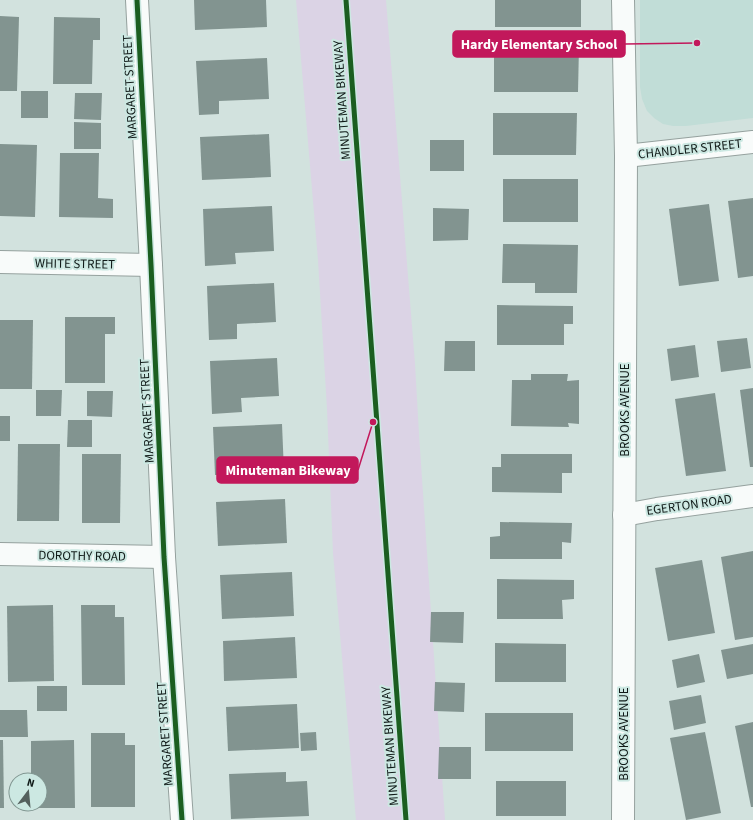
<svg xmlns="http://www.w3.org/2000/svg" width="753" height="820" font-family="'Source Sans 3',sans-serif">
<rect width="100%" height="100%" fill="#d2e2de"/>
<path fill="#c1ddd7" d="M640,0H753V118L686,126H673L663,124L654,118L647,111L642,99L640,87Z"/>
<path fill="#dbd3e5" d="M296,0H386L415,364L419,434L445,820H356L333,553L327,409L318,260Z"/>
<g fill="#829490">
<path d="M194,0H266L267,27L195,30Z"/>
<rect x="495" y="0" width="86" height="27"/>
<path d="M0,16L19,17L17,91H0Z"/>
<path d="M54,17L100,18V40H93L92,84H53Z"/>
<path d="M494,46H579L578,92H494Z"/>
<path d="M267,58L269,99L219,101V114L199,115L196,61Z"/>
<rect x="21" y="91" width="27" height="27"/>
<path d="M75,93H102L101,120L74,119Z"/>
<path d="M493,113H577L576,155H493Z"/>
<path d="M74,122L101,123V149H74Z"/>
<path d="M269,134L271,177L202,180L200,137Z"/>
<rect x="430" y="140" width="34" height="31"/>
<path d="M0,144L37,145L35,217L0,216Z"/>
<path d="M60,153H99L98,198L113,199V218L59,217Z"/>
<rect x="503" y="179" width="75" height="43"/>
<path d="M753,198V276L738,278L728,201Z"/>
<path d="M709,204L719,281L679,286L669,209Z"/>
<path d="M272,206L274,251L235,253L236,264L205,266L203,209Z"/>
<path d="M433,208L469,209L468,240L433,241Z"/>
<path d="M503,244L578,245L577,293H535V283H502Z"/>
<path d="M274,283L276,322L237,324V339L209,340L207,286Z"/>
<path d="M497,305L573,306V324H564V345H497Z"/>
<path d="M65,317H115V334H105V383H65Z"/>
<path d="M0,320H33L32,389H0Z"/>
<path d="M747,338L751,368L721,372L717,341Z"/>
<path d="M445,341H475V371H444Z"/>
<path d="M695,345L699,377L671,381L667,349Z"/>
<path d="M277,358L279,396L241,398L242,412L212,414L210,361Z"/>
<path d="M531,374H568L567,381L579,380V424L568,423L569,427L511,426L512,380H531Z"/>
<path d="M753,388V467H750L740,390Z"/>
<path d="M36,390H62L61,416H36Z"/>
<path d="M87,391H113L112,417L87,416Z"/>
<path d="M715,393L726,471L686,476L675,399Z"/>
<rect x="0" y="416" width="10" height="25"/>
<path d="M68,420H92V447H67Z"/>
<path d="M282,424L284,472L215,475L213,427Z"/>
<path d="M18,444H60L59,521H17Z"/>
<path d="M82,454H121L120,523H82Z"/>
<path d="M501,454H572V473H562V493L492,492V467H501Z"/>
<path d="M285,499L287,543L218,546L216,502Z"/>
<path d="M500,522L572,523L571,543L562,542V559H490V537L500,536Z"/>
<path d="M753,551V637L735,640L721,557Z"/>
<path d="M702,560L715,633L668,641L655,568Z"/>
<path d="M292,572L294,616L222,619L220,575Z"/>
<path d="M497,579L574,580V599L562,600L563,619H497Z"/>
<path d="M53,605L54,681L8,682L7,606Z"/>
<path d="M81,605H115V617H124L125,685H82Z"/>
<path d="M431,612H464L463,643L430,642Z"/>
<path d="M295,637L297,678L224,681L223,641Z"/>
<path d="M495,643L566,644V682H495Z"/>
<path d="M753,644V674L727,679L721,650Z"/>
<path d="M699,654L705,682L677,688L672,660Z"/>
<path d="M435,682L465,683L464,712L434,711Z"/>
<rect x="37" y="686" width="30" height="25"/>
<path d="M701,695L706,723L674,730L669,701Z"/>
<path d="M297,704L299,748L228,751L226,707Z"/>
<path d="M0,710H27L28,737H0Z"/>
<rect x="485" y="713" width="88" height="38"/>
<path d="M753,722V807H751L735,726Z"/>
<path d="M316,732L317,750L301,751L300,733Z"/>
<path d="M705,732L721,813L686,820L670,738Z"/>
<path d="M91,733H125V745H135V807H91Z"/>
<path d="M0,740H3L4,808H0Z"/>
<path d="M74,740L75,808H32L31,804H40V780H31V741Z"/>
<path d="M439,747H471V779H438Z"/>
<path d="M286,772V782L307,781L309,816L231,819L229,774Z"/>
<rect x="496" y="781" width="70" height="35"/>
</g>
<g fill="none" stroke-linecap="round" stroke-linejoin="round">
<defs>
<g id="minor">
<path d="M137,0L151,265L164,557L182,820"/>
<path d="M623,0L626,156L623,820"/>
<path d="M626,156L753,142"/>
<path d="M0,262L151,265"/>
<path d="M624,515L657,509L753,496"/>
<path d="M0,554L164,557"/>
</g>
</defs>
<use href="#minor" stroke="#95a19e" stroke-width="24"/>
<use href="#minor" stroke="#f8fbfa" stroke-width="22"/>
<defs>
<g id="cycleway">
<path d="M137,0L151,265L164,557L182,820"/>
<path d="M346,0L406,820"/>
</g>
</defs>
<use href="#cycleway" stroke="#cce8e2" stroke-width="8"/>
<use href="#cycleway" stroke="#1b5e20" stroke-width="5"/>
</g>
<g text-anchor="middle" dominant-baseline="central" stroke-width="4" stroke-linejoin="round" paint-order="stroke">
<g font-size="13" fill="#101a18" stroke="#cce8e2">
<text transform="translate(130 87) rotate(-93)">MARGARET STREET</text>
<text transform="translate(342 100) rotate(-94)">MINUTEMAN BIKEWAY</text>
<text transform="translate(690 149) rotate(-6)">CHANDLER STREET</text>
<text transform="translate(75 264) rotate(1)">WHITE STREET</text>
<text transform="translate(625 410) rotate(-90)">BROOKS AVENUE</text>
<text transform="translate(147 411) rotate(-93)">MARGARET STREET</text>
<text transform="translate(689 505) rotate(-8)">EGERTON ROAD</text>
<text transform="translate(82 556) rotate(1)">DOROTHY ROAD</text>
<text transform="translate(165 734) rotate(-94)">MARGARET STREET</text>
<text transform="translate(624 734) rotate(-90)">BROOKS AVENUE</text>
<text transform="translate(390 746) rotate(-94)">MINUTEMAN BIKEWAY</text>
</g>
</g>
<path fill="none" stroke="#c2185b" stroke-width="1.5" d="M697 43L625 44M373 422L358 470"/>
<g fill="#c2185b" stroke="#cce8e2" stroke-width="1.5">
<circle cx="697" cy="43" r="4"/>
<circle cx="373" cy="422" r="4"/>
</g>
<g fill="#c2185b" stroke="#c2185b" stroke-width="1.5">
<rect x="453" y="31" width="172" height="26" rx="4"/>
<rect x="217" y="457" width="141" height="26" rx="4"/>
</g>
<g font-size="14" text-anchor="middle" font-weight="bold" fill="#fff">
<text x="539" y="49">Hardy Elementary School</text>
<text x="288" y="475">Minuteman Bikeway</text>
</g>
<g transform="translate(28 792) rotate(16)"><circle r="19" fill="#cce8e2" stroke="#819691"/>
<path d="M0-3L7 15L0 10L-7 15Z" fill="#54605d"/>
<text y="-6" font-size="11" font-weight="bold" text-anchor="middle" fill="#101a18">N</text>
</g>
</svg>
